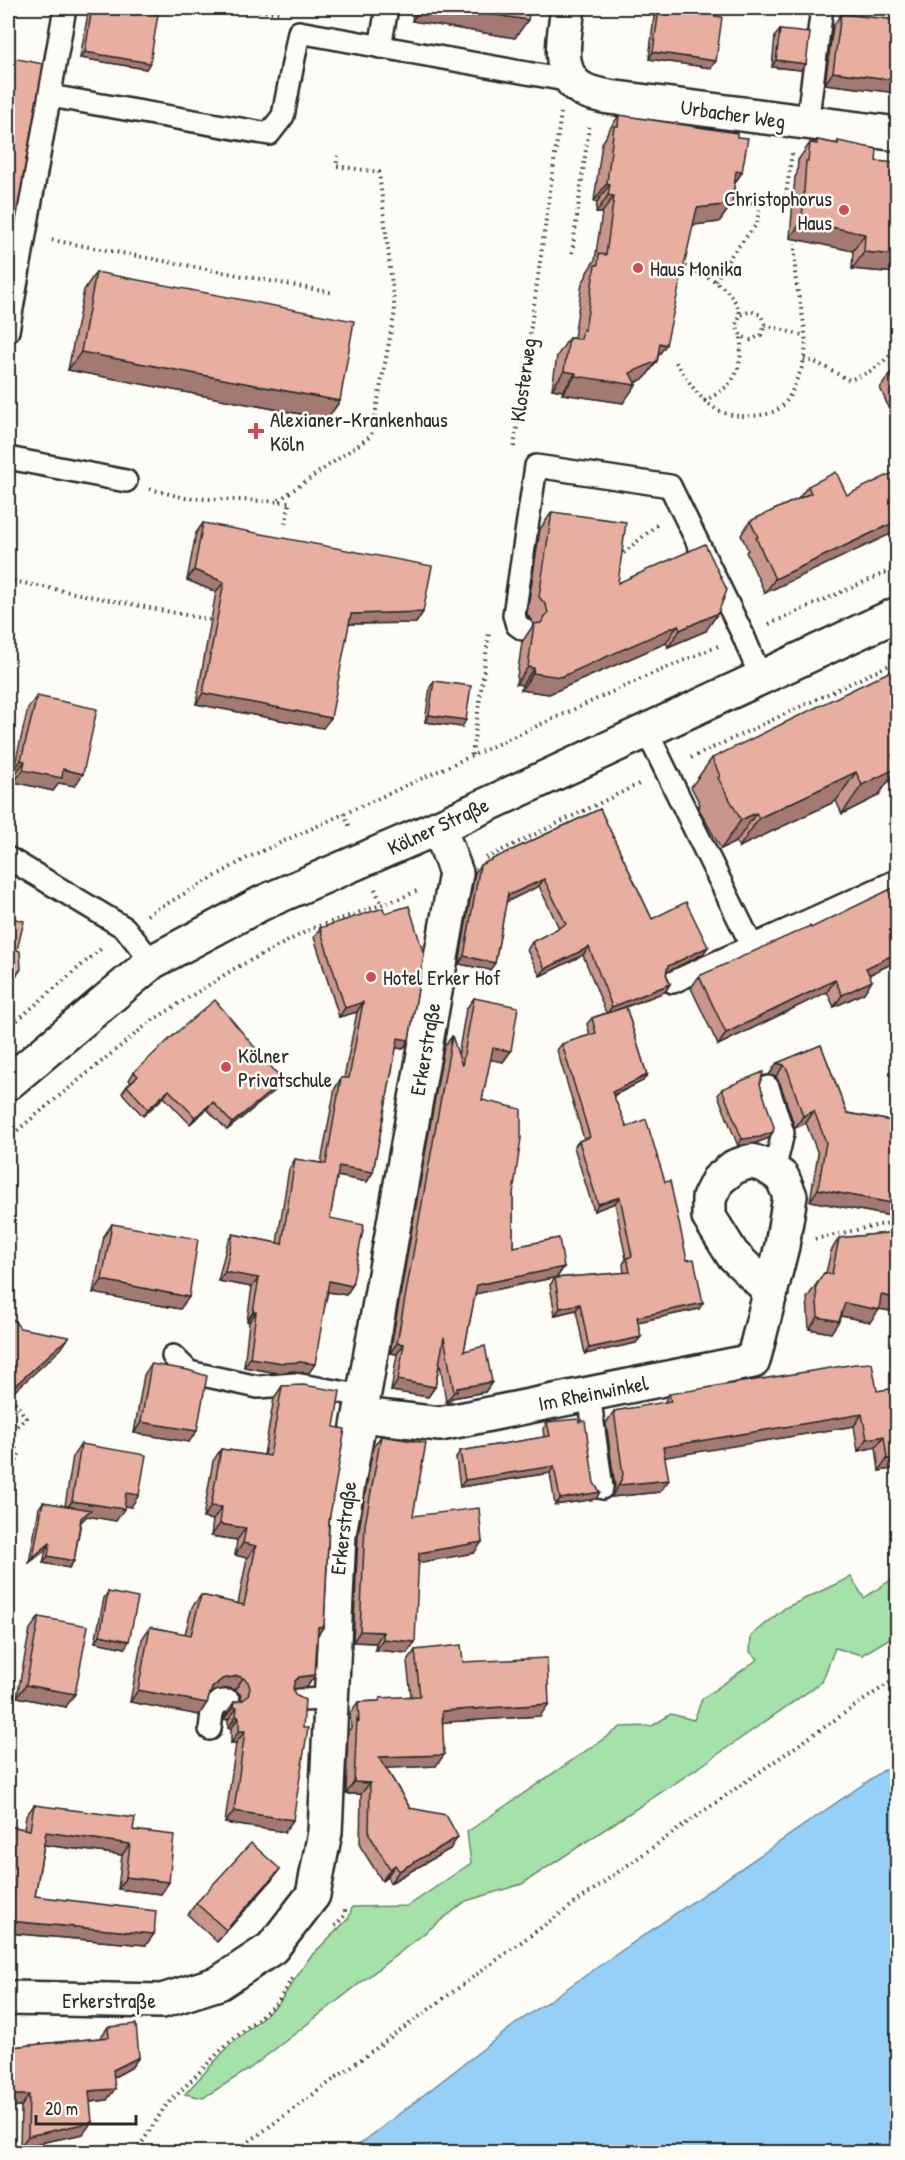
<svg xmlns="http://www.w3.org/2000/svg" width="905" height="2160" font-family="'Patrick Hand',sans-serif">
<rect width="100%" height="100%" fill="#fdfcf7"/>
<filter id="ink" filterUnits="userSpaceOnUse"><feTurbulence type="fractalNoise" baseFrequency=".0167" numOctaves="2"/><feDisplacementMap in="SourceGraphic" scale="12" xChannelSelector="R" yChannelSelector="G"/><feConvolveMatrix kernelMatrix="1 2 1 2 8 2 1 2 1" color-interpolation-filters="sRGB"/></filter>
<g filter="url(#ink)">
<path fill="#a4e2aa" stroke="#68866a" stroke-width="1.5" d="M897,1576V1634L862,1655L835,1648L822,1682L701,1766L522,1884L466,1901L248,2070L203,2098L185,2094L230,2045L279,2003L310,1957L349,1918L352,1907L408,1906L471,1863L467,1832L621,1727L652,1726L671,1714L694,1720L702,1699L758,1659L750,1652L751,1636L785,1608L851,1577L864,1598Z"/>
<path fill="#96d0f6" stroke="#6b8ea5" stroke-width="1.5" d="M897,1761V2152H350L518,2022Z"/>
<g fill="none" stroke-linecap="round" stroke-linejoin="round">
<defs>
<g id="service">
<path d="M380,47L387,8"/>
<path d="M50,96L269,134L283,116L299,32L571,81"/>
<path d="M807,124L822,8"/>
<path d="M8,331L65,8"/>
<path d="M8,458L126,481"/>
<path d="M523,629L517,625L514,615L536,466L670,486L743,635L760,676"/>
<path d="M646,730L752,946L898,880"/>
<path d="M8,858L125,928L152,962"/>
<path d="M673,982L752,946"/>
<path d="M768,1087L783,1133L774,1171"/>
<path d="M173,1356L189,1372L258,1387L295,1384L364,1396"/>
<path d="M589,1394L602,1488"/>
<path d="M297,1700L331,1699"/>
<path d="M210,1729L212,1713L215,1706L221,1701H229"/>
</g>
<g id="minor">
<path d="M568,8C565,33 554,74 582,89C590,94 600,95 609,97L898,134"/>
<path d="M361,1415L440,1424L753,1361L782,1246L790,1196L782,1177L766,1166L751,1161L734,1167L718,1180L709,1198V1217L732,1254L771,1292"/>
<path d="M8,1998L162,2001L219,1983L272,1948L313,1895L325,1832L339,1534L456,873L439,827"/>
</g>
<path id="secondary" d="M8,1083L152,962L262,903L439,827L898,614"/>
</defs>
<use href="#service" stroke="#2b2b2b" stroke-width="26"/>
<use href="#minor" stroke="#2b2b2b" stroke-width="38"/>
<use href="#secondary" stroke="#2b2b2b" stroke-width="38"/>
<g stroke="#2b2b2b" stroke-width="4" stroke-dasharray="1.5 4.5" stroke-linecap="butt">
<path d="M241,8L279,13"/>
<path d="M733,199L760,205L786,195L792,153"/>
<path d="M52,240L334,293"/>
<path d="M572,253L589,127"/>
<path d="M680,265C704,273 735,288 740,315L736,325L741,336L751,340L761,335L765,325L761,315L751,311L740,315"/>
<path d="M715,281L733,253L757,224L760,205"/>
<path d="M765,325L805,336"/>
<path d="M804,359L817,363L849,380C870,374 884,363 898,346"/>
<path d="M676,362C695,391 709,418 749,416C778,415 787,407 796,381C799,374 803,367 804,359C810,331 797,300 795,272C795,263 795,254 795,244"/>
<path d="M704,401C736,385 742,371 741,336"/>
<path d="M514,447L561,113"/>
<path d="M150,489L185,498L290,502L285,525"/>
<path d="M279,500L371,436L395,311L379,172L336,166L338,156"/>
<path d="M619,557L659,523"/>
<path d="M8,580L216,621"/>
<path d="M769,624L898,567"/>
<path d="M472,755L489,633"/>
<path d="M691,758L898,661"/>
<path d="M344,813L351,829"/>
<path d="M486,858L641,783"/>
<path d="M375,889L382,905"/>
<path d="M147,915L249,857L645,677L718,646"/>
<path d="M8,1028L103,947"/>
<path d="M8,1138L150,1022L234,969L313,928L401,898L419,890"/>
<path d="M815,1239L898,1221"/>
<path d="M8,1434L26,1418L10,1395"/>
<path d="M8,1440L19,1453L8,1493"/>
<path d="M335,1926L345,1915V1908"/>
<path d="M136,2152L164,2108L228,2043L278,2002L294,1975"/>
<path d="M235,2152C454,1991 672,1829 898,1677"/>
</g>
<use href="#service" stroke="#fdfcf7" stroke-width="21"/>
<use href="#minor" stroke="#fdfcf7" stroke-width="33"/>
<use href="#secondary" stroke="#fdfcf7" stroke-width="33"/>
</g>
<g fill="#c8968a" stroke="#2b2b2b" stroke-width="1.5">
<path d="M92,8L126,13L129,9L146,69L80,58L88,13Z"/>
<path d="M414,8H530L515,38L412,21Z"/>
<path d="M652,8H716L711,68L649,59L654,16L650,15Z"/>
<path d="M841,14L897,20V93L825,84L833,26Z"/>
<path d="M780,30L806,64L801,70L772,67L775,36Z"/>
<path d="M619,115L737,137L742,172L735,183L732,204L719,222L693,225L657,361L645,378L635,383L623,403L562,394L563,391L552,389L557,356L569,338H574L582,283L586,277L587,272L595,260L602,213H596L597,202L594,201L602,143L606,137L607,133Z"/>
<path d="M817,140L837,144L838,141L876,161L897,273L852,269L853,251L790,238L795,177L797,174L798,160L810,143H814Z"/>
<path d="M96,272L340,401L327,419L68,370L84,290Z"/>
<path d="M897,371V426L880,388L890,374Z"/>
<path d="M808,486L847,495L765,593L746,552L748,550L741,535L750,521L798,499Z"/>
<path d="M552,512L618,583L706,631L668,647L666,643L549,694L521,690L522,685L516,684L522,642L534,624L527,614L540,529Z"/>
<path d="M203,523L423,612L416,623L349,624L323,728L196,704L216,592L187,580L196,533Z"/>
<path d="M434,681L462,727L425,722L430,687Z"/>
<path d="M37,696L75,786L59,783L53,791L14,782L16,773L13,772L28,708Z"/>
<path d="M712,758L894,773L878,796L842,814L836,801L739,847L736,842L721,849L698,807L700,804L691,787Z"/>
<path d="M600,809L652,919L708,947L703,954L666,973L670,984L665,992L626,1007L647,1075L643,1081L613,1096L699,1309L638,1322L636,1343L585,1354L576,1310L555,1315L550,1285L555,1278L624,1273L623,1264L626,1259L615,1203L594,1211L574,1147L579,1141L584,1139L557,1050L562,1044L590,1035L587,1024L592,1018L606,1013L583,955L540,976L527,950L532,942L559,928L539,886L506,902L495,963L490,970L459,964L475,872L480,865Z"/>
<path d="M320,928L409,1040L403,1049L396,1048L373,1172L367,1182L337,1176L330,1218L352,1286L346,1295L328,1292L309,1373L294,1371L277,1373L244,1367L249,1322L247,1321L252,1287L218,1281L227,1244L233,1234L277,1243L289,1169L295,1159L321,1163L335,1088L341,1078H344L357,1012L339,1017L314,937Z"/>
<path d="M811,928L897,961L869,975L864,993L834,1007L827,992L718,1045L691,988L699,976Z"/>
<path d="M474,998L511,1051L503,1062L490,1059L482,1100L513,1194V1247L564,1267L557,1277L475,1294L464,1351L492,1382L485,1392L452,1398L449,1402H446L440,1363L435,1387L428,1397L391,1391L397,1354L390,1353L444,1047L452,1036L458,1056L466,1009Z"/>
<path d="M821,1045L847,1113L897,1122V1217L810,1201L818,1154L806,1123L795,1128L780,1083L776,1077L769,1075L777,1063Z"/>
<path d="M134,1072L283,1081L278,1088L227,1130L207,1109L190,1124L164,1097L143,1116L122,1093L127,1086L131,1082L129,1080Z"/>
<path d="M760,1084L769,1138L756,1143L738,1146L718,1095L722,1089Z"/>
<path d="M112,1224L189,1297L180,1309L93,1293L104,1236Z"/>
<path d="M897,1232V1312L879,1309L870,1322L841,1316L831,1333L809,1329L807,1298L824,1273H826L831,1251L839,1238Z"/>
<path d="M151,1364L189,1442L134,1433L144,1375Z"/>
<path d="M282,1386L334,1427L324,1626L317,1636L315,1675L307,1687L293,1689V1820L285,1832L225,1823L236,1743H231V1729L228,1728V1720L224,1719L226,1714L234,1702L242,1700L240,1694L235,1690L229,1688L214,1691L210,1694L207,1703L199,1715L130,1702L142,1639L150,1627L185,1634L192,1607L201,1595L238,1604L247,1558L235,1555L237,1540L211,1536L213,1520L203,1518L213,1461L221,1449L264,1455L274,1398Z"/>
<path d="M897,1388V1468L879,1471L876,1447L858,1451L854,1426L664,1457L660,1492L611,1497L615,1486L606,1423L614,1411L664,1403L669,1394L877,1391Z"/>
<path d="M547,1422L596,1499L555,1505L550,1473L460,1487L456,1458L460,1451L544,1437L543,1429Z"/>
<path d="M381,1436L413,1516L474,1553L419,1562L407,1653L375,1650L376,1643L353,1642L358,1536L373,1447Z"/>
<path d="M81,1444L131,1507L124,1506L116,1521L87,1516L81,1522L74,1561L69,1568L43,1563L46,1550L29,1563L39,1508L43,1502L65,1506L73,1456Z"/>
<path d="M108,1592L125,1648L95,1642L104,1598Z"/>
<path d="M39,1617L66,1707L17,1697L30,1629Z"/>
<path d="M415,1650L463,1662L540,1716L443,1722L436,1766L386,1768L410,1808L450,1849L390,1883L387,1877L382,1881L360,1846L361,1794H346L348,1731L351,1728L350,1713L358,1702L379,1701L411,1696L407,1662Z"/>
<path d="M34,1805L133,1830L169,1882L161,1894L118,1889L122,1855L44,1845L35,1896L154,1934L146,1945L8,1933V1826L24,1829L26,1816Z"/>
<path d="M271,1881L217,1942L188,1915L196,1903Z"/>
<path d="M108,2027L139,2057L131,2068L114,2077L107,2100L90,2102L83,2134L20,2147L21,2107H8V2044L12,2047L100,2038Z"/>
</g>
<g fill="#a27a71" stroke="#2b2b2b" stroke-width="1.5">
<path d="M421,8H450L528,20L515,38L412,21Z"/>
<path d="M655,8L659,9L654,16L650,15Z"/>
<path d="M85,52L150,63L146,69L80,58Z"/>
<path d="M653,52L716,61L711,68L649,59Z"/>
<path d="M776,60L806,64L801,70L772,67Z"/>
<path d="M833,72L897,80V93L825,84Z"/>
<path d="M736,171L742,172L730,190Z"/>
<path d="M607,183L610,184L597,202L594,201Z"/>
<path d="M608,195L614,196L602,213H596Z"/>
<path d="M732,204L719,222L685,226L697,208Z"/>
<path d="M802,221L865,234L853,251L790,238Z"/>
<path d="M864,252L897,255V273L852,269Z"/>
<path d="M660,343L666,345L654,362L657,361L645,378L632,384L636,385L623,403L562,394L575,376L630,373Z"/>
<path d="M81,352L340,401L327,419L68,370Z"/>
<path d="M564,371L576,373L563,391L552,389Z"/>
<path d="M897,521V531L765,593L775,579Z"/>
<path d="M194,570L224,582L216,592L187,580Z"/>
<path d="M423,612L416,623L343,624L351,614Z"/>
<path d="M718,613L706,631L668,647L680,630Z"/>
<path d="M678,625L666,643L549,694L521,690L533,673Z"/>
<path d="M528,667L534,668L522,685L516,684Z"/>
<path d="M203,693L331,718L323,728L196,704Z"/>
<path d="M429,715L466,720L462,727L425,722Z"/>
<path d="M897,753V772L894,773L878,796L842,814L862,785L892,755Z"/>
<path d="M21,760L25,761L16,773L13,772Z"/>
<path d="M63,769L83,774L75,786L59,783L53,791L14,782L23,770Z"/>
<path d="M856,772L836,801L739,847L759,818Z"/>
<path d="M756,813L736,842L721,849L741,820Z"/>
<path d="M544,879L539,886L504,903L509,895Z"/>
<path d="M589,947L583,955L540,976L545,969Z"/>
<path d="M708,947L703,954L663,974L668,966Z"/>
<path d="M897,953V961L858,980L866,968Z"/>
<path d="M464,956L495,963L490,970L459,964Z"/>
<path d="M21,969L12,982L8,986V979Z"/>
<path d="M835,980L827,992L718,1045L726,1033Z"/>
<path d="M872,981L864,993L834,1007L842,995Z"/>
<path d="M670,984L665,992L606,1014L612,1007Z"/>
<path d="M363,1002L357,1012L339,1017L345,1008Z"/>
<path d="M398,1038L409,1040L403,1049L392,1047Z"/>
<path d="M493,1048L511,1051L503,1062L486,1059Z"/>
<path d="M777,1063L784,1065L776,1077L769,1075Z"/>
<path d="M647,1075L643,1081L607,1098L612,1092Z"/>
<path d="M283,1081L278,1088L227,1130L232,1123Z"/>
<path d="M169,1090L164,1097L143,1116L148,1109Z"/>
<path d="M213,1102L207,1109L190,1124L195,1117Z"/>
<path d="M814,1111L806,1123L795,1128L803,1116Z"/>
<path d="M773,1132L769,1138L756,1143L738,1146L742,1139Z"/>
<path d="M339,1166L373,1172L367,1182L332,1175Z"/>
<path d="M818,1189L897,1204V1217L810,1201Z"/>
<path d="M620,1197L615,1203L594,1211L598,1204Z"/>
<path d="M564,1267L557,1277L470,1295L477,1285Z"/>
<path d="M225,1272L259,1278L252,1287L218,1281Z"/>
<path d="M102,1280L189,1297L180,1309L93,1293Z"/>
<path d="M329,1281L352,1286L346,1295L323,1291Z"/>
<path d="M881,1295L897,1298V1312L873,1308Z"/>
<path d="M703,1303L699,1309L633,1323L637,1317Z"/>
<path d="M845,1303L879,1310L870,1322L836,1315Z"/>
<path d="M580,1304L576,1310L555,1315L560,1308Z"/>
<path d="M253,1312H256L249,1322L247,1321Z"/>
<path d="M818,1317L839,1321L831,1333L809,1329Z"/>
<path d="M69,1337L61,1349L8,1397V1393L10,1390Z"/>
<path d="M641,1337L636,1343L585,1354L589,1348Z"/>
<path d="M397,1343L404,1344L397,1354L390,1353Z"/>
<path d="M250,1358L301,1362L315,1364L309,1373L294,1371L277,1373L244,1367Z"/>
<path d="M398,1380L435,1387L428,1397L391,1391Z"/>
<path d="M492,1382L485,1392L452,1398L449,1402H446L457,1388Z"/>
<path d="M862,1414L854,1426L655,1459L663,1447Z"/>
<path d="M141,1422L197,1431L189,1442L134,1433Z"/>
<path d="M884,1436L876,1447L858,1451L867,1439Z"/>
<path d="M897,1458V1468L879,1471L887,1459Z"/>
<path d="M554,1466L550,1473L460,1487L465,1480Z"/>
<path d="M669,1480L660,1492L611,1497L619,1485Z"/>
<path d="M600,1492L596,1499L555,1505L560,1499Z"/>
<path d="M126,1493L139,1495L131,1507L118,1505Z"/>
<path d="M72,1501L124,1509L116,1521L87,1516L77,1525L64,1512Z"/>
<path d="M211,1506L222,1507L213,1520L203,1518Z"/>
<path d="M220,1524L246,1528L237,1540L211,1536Z"/>
<path d="M482,1542L474,1553L411,1564L419,1553Z"/>
<path d="M50,1543L46,1550L29,1563L33,1557Z"/>
<path d="M243,1543L256,1546L247,1558L235,1555Z"/>
<path d="M48,1556L74,1561L69,1568L43,1563Z"/>
<path d="M324,1626L315,1639L318,1627Z"/>
<path d="M360,1631L383,1632L376,1643L353,1642Z"/>
<path d="M100,1635L129,1641L125,1648L95,1642Z"/>
<path d="M383,1639L415,1642L407,1653L375,1650Z"/>
<path d="M315,1675L307,1687L291,1689L295,1681L299,1677Z"/>
<path d="M238,1676L243,1678L235,1690L229,1688L214,1691L204,1701L212,1688L222,1679Z"/>
<path d="M26,1685L75,1694L66,1707L17,1697Z"/>
<path d="M138,1690L207,1703L199,1715L130,1702Z"/>
<path d="M549,1704L540,1716L434,1723L442,1711Z"/>
<path d="M233,1707L237,1708L228,1720L224,1719Z"/>
<path d="M236,1716L239,1717L231,1729L228,1728Z"/>
<path d="M239,1731H245L236,1743H231Z"/>
<path d="M444,1755L436,1766L371,1769L379,1757Z"/>
<path d="M354,1782L370,1783L361,1794H346Z"/>
<path d="M234,1811L293,1820L285,1832L225,1823Z"/>
<path d="M46,1832L130,1844L122,1855L38,1844Z"/>
<path d="M458,1837L450,1849L390,1883L399,1871Z"/>
<path d="M395,1865L387,1877L382,1881L390,1869Z"/>
<path d="M280,1869L271,1881L217,1942L226,1930Z"/>
<path d="M126,1877L169,1882L161,1894L118,1889Z"/>
<path d="M8,1921L154,1934L146,1945L8,1933Z"/>
<path d="M139,2057L131,2068L105,2082L113,2070Z"/>
<path d="M115,2089L107,2100L81,2103L89,2091Z"/>
<path d="M8,2095H29L21,2107H8Z"/>
<path d="M92,2122L83,2134L20,2147L28,2136Z"/>
</g>
<g fill="#e8afa1" stroke="#2b2b2b" stroke-width="1.5">
<path d="M92,8L128,13L129,9L158,14L150,63L85,52Z"/>
<path d="M450,8H530L528,20Z"/>
<path d="M655,8H716L715,16L722,17L716,61L653,52L659,9Z"/>
<path d="M841,14L897,20V80L833,72Z"/>
<path d="M780,30L810,33L806,64L776,60Z"/>
<path d="M8,57L43,64L8,261Z"/>
<path d="M619,115L737,133V137L748,138L742,172L736,171L732,204L697,208L666,345L660,343L657,361L630,373L636,385L575,376L576,373L564,371L569,338L581,339L583,329L585,330L595,265H598L599,254L606,255L614,196L608,195L610,184L607,183L614,126H618Z"/>
<path d="M817,140L838,144V141L877,149L876,161L897,163V255L864,252L865,234L802,221L806,161H808L810,143L817,144Z"/>
<path d="M96,272L354,321L340,401L81,352Z"/>
<path d="M897,371V390L890,374Z"/>
<path d="M897,471V521L775,579L756,538L758,537L750,521L811,493L808,486L836,472L847,495Z"/>
<path d="M552,512L626,522L618,583L705,544L727,590L718,613L680,630L678,625L561,677L533,673L534,668L528,667L534,624L541,623L548,613L546,605L539,597Z"/>
<path d="M203,523L432,566L423,612L351,614L331,718L203,693L224,582L194,570Z"/>
<path d="M897,668V753L892,755L897,768L862,785L856,772L759,818L756,813L741,820L718,778L720,776L712,758Z"/>
<path d="M434,681L471,686L466,720L429,715Z"/>
<path d="M37,696L97,709L83,774L63,769L62,778L23,770L25,761L21,760Z"/>
<path d="M600,809L652,919L686,902L708,947L668,966L666,974L670,984L612,1007L589,947L545,969L532,942L566,924L544,879L509,895L508,893L495,963L464,956L480,865Z"/>
<path d="M897,886V953L866,968L872,981L842,995L835,980L726,1033L699,976L810,926L811,928Z"/>
<path d="M409,906L424,955L409,1040L398,1038L373,1172L339,1166L330,1218L364,1225L352,1286L329,1281L315,1364L301,1362L283,1363L250,1358L256,1312H253L259,1278L225,1272L233,1234L282,1244L295,1159L326,1164L341,1078H349L363,1002L345,1008L320,928L383,908L385,913Z"/>
<path d="M8,916V917L24,921L17,950L20,951L21,969L10,979H8Z"/>
<path d="M474,998L518,1007L511,1051L493,1048L482,1100L521,1109V1138L513,1194V1247L559,1238L564,1267L477,1285L464,1351L485,1346L492,1382L457,1388V1392H454L444,1337L435,1387L398,1380L404,1344L397,1343L452,1036L462,1066Z"/>
<path d="M215,1000L283,1081L232,1123L213,1102L195,1117L169,1090L148,1109L127,1086L138,1076L134,1072L176,1033Z"/>
<path d="M626,1007L647,1075L612,1092L627,1127L646,1119L665,1182L670,1181L687,1260L694,1259L703,1303L637,1317L641,1337L589,1348L580,1304L560,1308L555,1278L630,1272L627,1258L632,1256L620,1197L598,1204L579,1141L590,1137L562,1044L596,1033L592,1018Z"/>
<path d="M821,1045L847,1113L897,1122V1204L818,1189L826,1142L814,1111L803,1116L788,1071L784,1065L777,1063Z"/>
<path d="M763,1072L760,1084L774,1127L773,1132L760,1137L742,1139L722,1089Z"/>
<path d="M112,1224L198,1239L189,1297L102,1280Z"/>
<path d="M897,1232V1298L881,1295L879,1310L845,1303L839,1321L818,1317L816,1286L824,1273L832,1274L839,1238Z"/>
<path d="M8,1313L20,1328L69,1337L10,1390L8,1388Z"/>
<path d="M872,1363L877,1391L897,1388V1458L887,1459L884,1436L867,1439L862,1414L663,1447L669,1480L619,1485L623,1475L614,1411L671,1401L669,1394L855,1364Z"/>
<path d="M151,1364L188,1370L207,1376L197,1431L141,1422Z"/>
<path d="M303,1385L340,1391L334,1427L345,1429L329,1521L324,1626L318,1627L315,1675L299,1677L295,1681L293,1688L295,1695L305,1700L303,1728H308L293,1820L234,1811L245,1731H239V1717L236,1716L237,1708L233,1707L234,1702L243,1700L248,1696L250,1688L248,1682L243,1678L238,1676L222,1679L212,1688L207,1703L138,1690L150,1627L191,1635L201,1595L244,1605L256,1546L243,1543L246,1528L220,1524L222,1507L211,1506L221,1449L270,1456L282,1386Z"/>
<path d="M578,1419L579,1422L585,1421L594,1483L600,1492L560,1499L554,1466L465,1480L460,1451L550,1436L547,1422Z"/>
<path d="M381,1436L426,1443L413,1516L479,1508L482,1542L419,1553L415,1642L383,1639V1632L360,1631L365,1525Z"/>
<path d="M81,1444L146,1455L139,1495L126,1493L124,1509L72,1501Z"/>
<path d="M43,1502L91,1510L81,1518L74,1561L48,1556L50,1543L33,1557Z"/>
<path d="M108,1592L138,1598L129,1641L100,1635Z"/>
<path d="M39,1617L88,1626L75,1694L26,1685Z"/>
<path d="M461,1645L463,1662L547,1658L549,1704L442,1711L444,1755L379,1757L410,1808L446,1815L458,1837L399,1871L395,1865L390,1869L369,1834L370,1783L354,1782L357,1719L359,1723L358,1702L379,1701L380,1698L420,1696L415,1650Z"/>
<path d="M34,1805L135,1818L133,1830L174,1835L169,1882L126,1877L130,1844L46,1832L35,1896L156,1911L154,1934L8,1921V1826L30,1830Z"/>
<path d="M251,1843L280,1869L226,1930L196,1903Z"/>
<path d="M136,2024L139,2057L113,2070L115,2089L89,2091L92,2122L28,2136L29,2095H8V2044L12,2047L109,2037L108,2027Z"/>
</g>
</g>
<g fill="#d1495b" stroke="#fdfcf7" stroke-width="2">
<circle cx="844" cy="210" r="6"/>
<circle cx="638" cy="268" r="6"/>
<path d="M253 422h6v6h6v6h-6v6h-6v-6h-6v-6h6z"/>
<circle cx="371" cy="977" r="6"/>
<circle cx="226" cy="1067" r="6"/>
</g>
<g text-anchor="middle" dominant-baseline="central" stroke-width="5" stroke-linejoin="round" paint-order="stroke">
<g font-size="21" fill="#2b2b2b" stroke="#fdfcf7">
<text transform="translate(733 114) rotate(8)">Urbacher Weg</text>
<text transform="translate(523 380) rotate(-82)">Klosterweg</text>
<text transform="translate(438 826) rotate(-25)">Kölner Straße</text>
<text transform="translate(425 1049) rotate(-80)">Erkerstraße</text>
<text transform="translate(593 1393) rotate(-11)">Im Rheinwinkel</text>
<text transform="translate(343 1528) rotate(-83)">Erkerstraße</text>
<text x="109" y="2000">Erkerstraße</text>
</g>
<g font-size="21" fill="#2b2b2b" stroke="#fdfcf7" text-anchor="start">
<text x="832" y="198" text-anchor="end">Christophorus<tspan x="832" dy="24">Haus</tspan></text>
<text x="650" y="268">Haus Monika</text>
<text x="270" y="419">Alexianer-Krankenhaus<tspan x="270" dy="24">Köln</tspan></text>
<text x="383" y="977">Hotel Erker Hof</text>
<text x="238" y="1055">Kölner<tspan x="238" dy="24">Privatschule</tspan></text>
</g>
</g>
<rect width="905" height="2160" fill="none" stroke="#fdfcf7" stroke-width="30"/>
<rect x="15" y="15" width="875" height="2130" fill="none" stroke="#2b2b2b" stroke-width="2" filter="url(#ink)"/>
<path d="M36 2115v9h100v-9" fill="none" stroke="#2b2b2b" stroke-width="3"/>
<text x="45" y="2115" font-size="18" fill="#2b2b2b" stroke="#fdfcf7" stroke-width="4.5" paint-order="stroke">20 m</text>
</svg>
